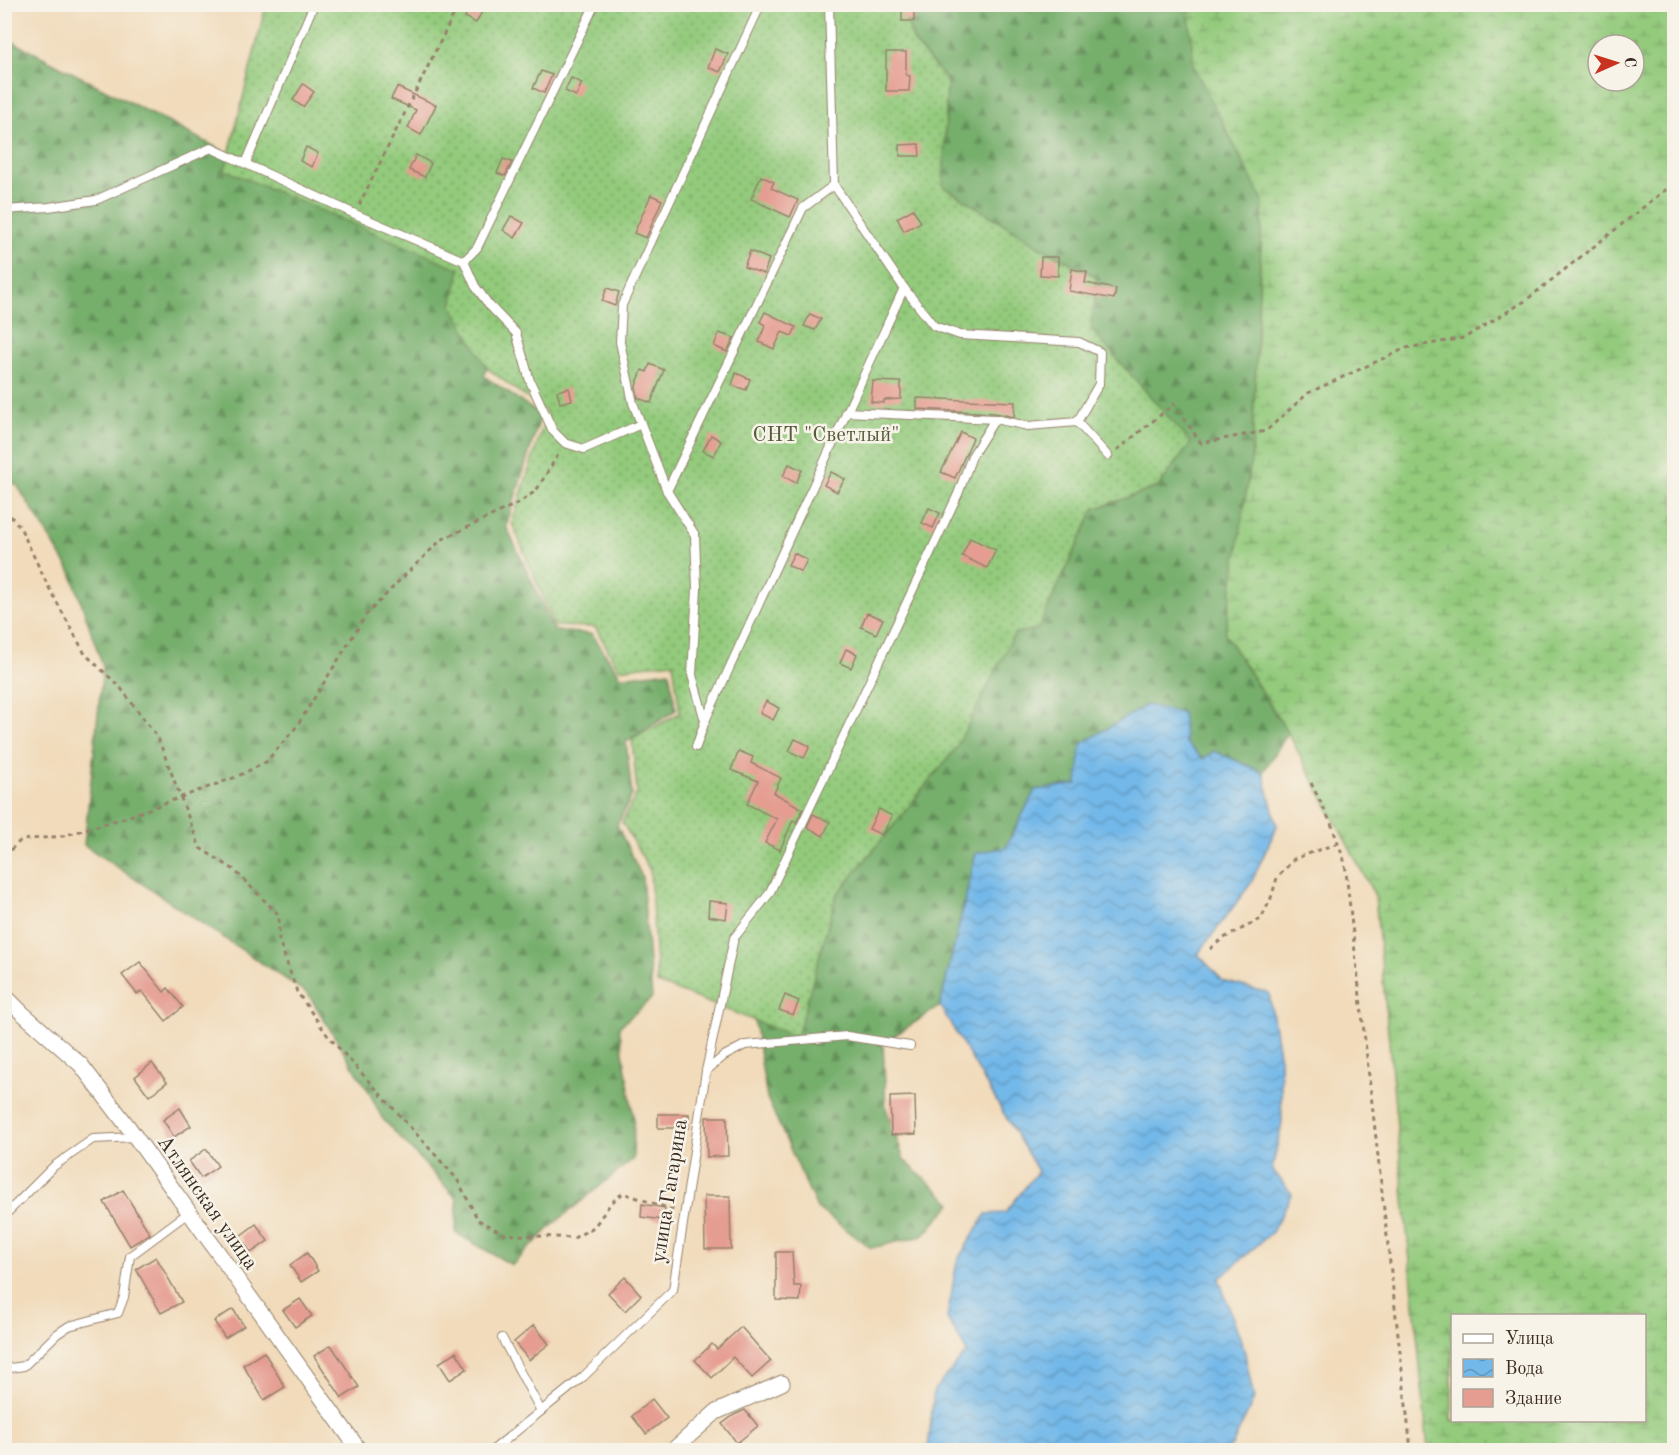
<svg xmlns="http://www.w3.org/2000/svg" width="1679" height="1455" font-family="'Old Standard TT',serif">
<defs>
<pattern id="forest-firs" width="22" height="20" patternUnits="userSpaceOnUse" patternTransform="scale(1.5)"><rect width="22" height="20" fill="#76ae6c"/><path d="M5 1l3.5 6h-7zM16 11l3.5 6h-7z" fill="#628e58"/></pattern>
<pattern id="wetland-marsh" width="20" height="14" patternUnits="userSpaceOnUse" patternTransform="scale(1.5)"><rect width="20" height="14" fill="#93ca7c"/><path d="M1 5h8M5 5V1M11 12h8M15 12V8" fill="none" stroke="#79a465"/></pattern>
<pattern id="garden-dots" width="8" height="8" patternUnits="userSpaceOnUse" patternTransform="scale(1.5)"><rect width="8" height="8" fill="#93ca7c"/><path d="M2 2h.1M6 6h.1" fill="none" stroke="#79a465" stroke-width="1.8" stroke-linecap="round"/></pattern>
<pattern id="water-waves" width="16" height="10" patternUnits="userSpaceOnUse" patternTransform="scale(1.5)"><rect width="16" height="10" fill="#72b8e9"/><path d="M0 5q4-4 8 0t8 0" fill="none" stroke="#5f96bc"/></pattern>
</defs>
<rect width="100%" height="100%" fill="#f7f3e8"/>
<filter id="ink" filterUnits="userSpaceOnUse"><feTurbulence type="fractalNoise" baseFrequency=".0167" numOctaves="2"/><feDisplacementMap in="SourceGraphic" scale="12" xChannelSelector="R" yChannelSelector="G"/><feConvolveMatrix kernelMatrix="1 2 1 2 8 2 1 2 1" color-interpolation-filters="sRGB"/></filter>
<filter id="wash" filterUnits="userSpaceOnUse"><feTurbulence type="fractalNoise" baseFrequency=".008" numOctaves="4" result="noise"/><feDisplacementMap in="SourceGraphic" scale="24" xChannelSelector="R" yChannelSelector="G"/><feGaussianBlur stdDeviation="1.35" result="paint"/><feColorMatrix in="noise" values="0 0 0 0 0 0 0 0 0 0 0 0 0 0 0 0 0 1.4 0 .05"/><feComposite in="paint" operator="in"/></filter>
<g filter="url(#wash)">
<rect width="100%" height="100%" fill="#f1dbbb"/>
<g fill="url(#forest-firs)" stroke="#586c45" stroke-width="1.5">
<path d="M901,5H1188L1194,67L1263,201L1252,454L1225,634L1288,733L1263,772L1214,751L1203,759L1186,743L1077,784L1035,790L1006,848L976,853L940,1006L883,1043L886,1108L904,1160L952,1203L923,1236L871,1248L817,1208L767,1098L754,1020L797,1036L836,896L956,748L1015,633L1038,629L1094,509L1158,487L1090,329L1097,277L1040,247L943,186L947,81L914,42Z"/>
<path d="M4,37L246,163L506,286L484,376L541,415L506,526L555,631L592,634L621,677L669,671L676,710L626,742L632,795L617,825L642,877L652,998L619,1027L634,1120L633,1159L556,1222L512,1265L456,1233L457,1199L382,1118L368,1090L308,994L84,845L103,667L71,572L17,485L5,480Z"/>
</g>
<path fill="url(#wetland-marsh)" stroke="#677a4d" stroke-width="1.5" fill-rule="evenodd" d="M1188,5H1674V1450H1428L1375,896L1288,733L1225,634L1252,454L1263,201L1194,67ZM1598,45H1634V81H1598ZM1452,1316H1644V1420H1452Z"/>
<path fill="url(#garden-dots)" stroke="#677a4d" stroke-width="1.5" d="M266,5H901L914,42L947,81L943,186L1040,247L1097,277L1091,329L1191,443L1158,487L1094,509L1038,629L1015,633L956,748L836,896L797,1037L657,983L650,870L622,822L637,793L632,739L680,713L673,662L619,669L595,627L555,626L512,523L547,413L487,368L452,306L460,269L225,170Z"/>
<path fill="url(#water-waves)" stroke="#567184" stroke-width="1.5" d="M1146,705L1182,713L1186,743L1203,759L1214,751L1263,772L1277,826L1251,883L1198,954L1223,981L1269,993L1280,1060L1282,1123L1272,1169L1292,1194L1272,1232L1219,1279L1244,1349L1254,1399L1232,1446L1227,1450H928L934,1390L967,1352L947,1318L957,1261L986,1214L1005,1213L1038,1171L940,1006L976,853L1006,847L1035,790L1077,784L1081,744Z"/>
<g id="blocks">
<g fill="#e59c91">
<path d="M471,4H486L476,23L465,17Z"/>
<rect x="902" y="8" width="12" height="13"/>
<path d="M715,49L728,54L720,72L708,67Z"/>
<path d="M886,52H906V75L910,76L909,91H886Z"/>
<path d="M541,71L552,75L544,93L533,88Z"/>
<path d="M571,78L582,83L576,96L565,91Z"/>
<path d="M303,84L314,92L303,107L293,100Z"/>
<path d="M397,87L436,105L421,135L408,128L416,110L391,99Z"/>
<path d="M919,144L920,156H900V145Z"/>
<path d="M306,147L318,153L312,167L300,161Z"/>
<path d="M416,155L431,163L425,177L409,170Z"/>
<path d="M503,159L512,162L505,176L497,173Z"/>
<path d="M761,176L774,182L771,188L798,200L790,217L751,199Z"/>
<path d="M651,195L662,200L646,238L634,233Z"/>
<path d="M913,209L921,222L904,231L897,218Z"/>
<path d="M511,216L524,223L515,238L503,230Z"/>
<path d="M750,251L769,259L764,274L744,267Z"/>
<path d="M1041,257H1058V276L1040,275Z"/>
<path d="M1072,269L1087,272L1085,283L1116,289L1114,299L1069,291Z"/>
<path d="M607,288L619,292L615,306L602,301Z"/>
<path d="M765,312L796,327L792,336L782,332L774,349L759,342L765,325L760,322Z"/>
<path d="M810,314L821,319L815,330L804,326Z"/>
<path d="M719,333L734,338L727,352L714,346Z"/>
<path d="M650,364L664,370L651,403L638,398L636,386L642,370L647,372Z"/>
<path d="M736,373L750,379L746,390L732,385Z"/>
<path d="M873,381L901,382V399L884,400V403L871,402Z"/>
<path d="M569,388L572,400L560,403L557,391Z"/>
<path d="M917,398L1015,402L1014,417L995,413L917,409Z"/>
<path d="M961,432L973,438L955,478L941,472Z"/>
<path d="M711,435L721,441L714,456L703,451Z"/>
<path d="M789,464L802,470L796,483L783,476Z"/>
<path d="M831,472L845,479L837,492L824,485Z"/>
<path d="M929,508L940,513L933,528L922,523Z"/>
<path d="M970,538L996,550L987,568L962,556Z"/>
<path d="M794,553L807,560L801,572L788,565Z"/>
<path d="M867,613L883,619L876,634L861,627Z"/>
<path d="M846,649L857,654L851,668L840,663Z"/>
<path d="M766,701L779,708L773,720L760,713Z"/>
<path d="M795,739L810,746L804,758L789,751Z"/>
<path d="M739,751L753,757L751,763L781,778L774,793L803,809L796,822L793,820L780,850L765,843L777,819L747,804L758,781L731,770Z"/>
<path d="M879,809L892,816L882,835L869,829Z"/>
<path d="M813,814L830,822L823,836L807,827Z"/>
<path d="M709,901L728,903L726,919L708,916Z"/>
<path d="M140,962L164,992L168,988L183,1007L166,1021L142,991L137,994L122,975Z"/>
<path d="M785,995L799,1001L793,1015L779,1010Z"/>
<path d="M152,1063L167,1082L149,1096L135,1077Z"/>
<path d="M915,1096L916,1134L891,1135L890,1097Z"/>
<path d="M180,1108L191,1126L174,1137L163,1120Z"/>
<rect x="658" y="1114" width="31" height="14"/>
<path d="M706,1117H727L728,1156L707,1157Z"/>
<path d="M206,1149L218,1166L201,1178L189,1161Z"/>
<path d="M123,1190L150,1234L130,1246L104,1202Z"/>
<path d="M704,1196H730L731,1249H705Z"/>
<path d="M642,1204L665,1208L663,1220L641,1217Z"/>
<path d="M256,1224L268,1241L251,1253L240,1236Z"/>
<path d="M776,1252H792L794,1286H801L800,1301L776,1300Z"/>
<path d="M307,1253L318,1271L301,1282L290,1265Z"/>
<path d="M156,1257L182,1302L161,1313L136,1269Z"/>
<path d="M625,1277L641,1295L625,1311L608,1293Z"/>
<path d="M300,1299L312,1316L295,1327L283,1310Z"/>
<path d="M233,1309L244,1326L225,1338L214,1321Z"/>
<path d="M534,1325L549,1344L529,1360L514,1342Z"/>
<path d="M741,1327L771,1361L752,1378L733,1357L712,1378L695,1360L712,1344L717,1349Z"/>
<path d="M331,1345L359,1387L342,1398L314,1356Z"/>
<path d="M264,1352L285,1387L264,1400L243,1365Z"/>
<path d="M456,1352L467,1369L450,1380L439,1363Z"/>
<path d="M652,1399L667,1418L646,1434L632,1416Z"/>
<path d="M745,1410L758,1426L737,1443L722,1424L734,1415Z"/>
</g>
</g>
</g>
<g filter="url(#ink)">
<use href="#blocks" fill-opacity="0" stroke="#96826c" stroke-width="1.5"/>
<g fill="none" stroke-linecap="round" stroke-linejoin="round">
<defs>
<g id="service">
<path d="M829,4L834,185L904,288L934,326L960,335L1079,342L1100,352L1099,384L1077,422L1028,426L995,419L846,412"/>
<path d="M246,163L314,4"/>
<path d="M4,210L49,207L96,200L211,148L355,214L464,261L477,248L595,4"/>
<path d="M464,261L475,286L489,305L516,333L530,381L553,431L565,443L584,449L641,424"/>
<path d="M1077,422L1108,456"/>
<path d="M667,491L803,208L834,185"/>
<path d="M705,721L692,675L697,589L695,535L667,491L633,403L620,342L622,305L761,4"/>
<path d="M696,747L705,721L904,288"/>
<path d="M706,1071L734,938L769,894L958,494L972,456L995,419"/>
<path d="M4,1216L54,1166L93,1139L136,1137"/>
<path d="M502,1338L541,1411"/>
<path d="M4,1369L24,1366L57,1334L69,1326L118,1313L124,1297L130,1256L188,1213"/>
<path d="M493,1450L583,1377L673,1290L706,1071L724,1056L745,1045L847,1036L910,1046"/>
</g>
<g id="minor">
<path d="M4,995L21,1012L81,1065L129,1128L359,1450"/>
<path d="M673,1450L716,1412L782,1383"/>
</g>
</defs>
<use href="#service" stroke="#96826c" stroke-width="10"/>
<use href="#minor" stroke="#96826c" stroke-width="17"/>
<g stroke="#96826c" stroke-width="3" stroke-dasharray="4.5 4.5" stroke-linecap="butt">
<path d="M359,205L459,4"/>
<path d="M1117,450L1174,404L1201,443L1266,431L1308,393L1406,348L1464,338L1525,301L1674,183"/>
<path d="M4,509L20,527L47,584L85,654L120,687L158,738L200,848L233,869L279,915V940L297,992L328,1036L457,1179L478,1220L504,1234L574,1238L594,1227L611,1203L623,1193L676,1211"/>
<path d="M1311,783L1331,823L1345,863L1411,1450"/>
<path d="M4,856L21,840L63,836L127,817L236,777L266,762L297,726L366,615L400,580L441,540L518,503L536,491L559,453"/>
<path d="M1210,949L1222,939L1261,919L1271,898L1277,878L1294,859L1338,843"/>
</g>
<use href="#service" stroke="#fff" stroke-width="8"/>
<use href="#minor" stroke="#fff" stroke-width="15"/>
</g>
</g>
<g text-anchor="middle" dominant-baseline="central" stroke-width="5" stroke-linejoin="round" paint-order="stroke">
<g font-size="21" fill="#555a3a" stroke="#f7f3e8">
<text x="826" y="435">СНТ "Светлый"</text>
</g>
<g font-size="21" fill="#3b2a1e" stroke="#f7f3e8">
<text transform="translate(670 1191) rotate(-81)">улица Гагарина</text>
<text transform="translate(207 1203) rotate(55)">Атлянская улица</text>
</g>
</g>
<rect width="1679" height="1455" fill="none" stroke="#f7f3e8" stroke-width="24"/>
<rect x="1451" y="1314" width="195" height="108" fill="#f7f3e8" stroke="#aca397" stroke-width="1.5"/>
<rect x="1463" y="1334" width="30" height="9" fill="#ffffff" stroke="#aca397" stroke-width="1.5"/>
<text x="1505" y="1344" font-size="18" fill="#3b2a1e">Улица</text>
<rect x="1463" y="1359" width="30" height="18" fill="url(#water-waves)" stroke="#aca397" stroke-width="1.5"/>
<text x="1505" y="1374" font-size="18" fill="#3b2a1e">Вода</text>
<rect x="1463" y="1389" width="30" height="18" fill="#e59c91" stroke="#aca397" stroke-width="1.5"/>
<text x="1505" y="1404" font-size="18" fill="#3b2a1e">Здание</text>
<g transform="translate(1616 63) rotate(87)"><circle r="28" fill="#f7f3e8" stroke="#aca397" stroke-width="1.5"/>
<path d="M0-4.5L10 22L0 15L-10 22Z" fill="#c8321e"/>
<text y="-9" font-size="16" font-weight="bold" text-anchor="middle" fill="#3b2a1e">С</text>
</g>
</svg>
